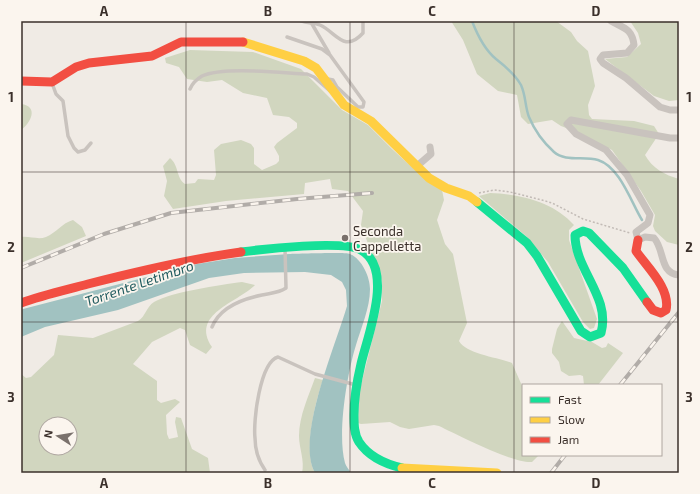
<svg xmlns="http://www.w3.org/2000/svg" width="700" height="494" font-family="'Exo 2',sans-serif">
<rect width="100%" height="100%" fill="#f0ebe5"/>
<g fill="#d1d6bf" fill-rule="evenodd">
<path d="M451,21H556L571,32L577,41L588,51L595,86L588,105L589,115L592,119L634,121L654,126L659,134L645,155C652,168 665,175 679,179V245L667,242L655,231L653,226L655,215L641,191L612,150L574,131L561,126L552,120L528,124L521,117L517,95L498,91L477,74L463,40Z"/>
<path d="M630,21H679V100L669,101L654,96L605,59L627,57L641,44L638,33Z"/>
<path d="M190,50L253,52L301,69L342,110L368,125L392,149L426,180L442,190L444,200L437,220L445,244L453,254L467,323L459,341C466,354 497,357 512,363L523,388V455H539L532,462C514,464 458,435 439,426L434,425L409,429L400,427L390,422L361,424L358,423L359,393L382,301V281L361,225L363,211L348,191L332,189L330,179L305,183L304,194L226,201L173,209L164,196L167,181L163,166L170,158C179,165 176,178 185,184L195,183L198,179L214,180L216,175L214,150L221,144L241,140L251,144L254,148V164L262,170L276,164L279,161V156L274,147L277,143L297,128V123L289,117L273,115L267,98L243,93L222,80L207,82L187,79L179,67L166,63L165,58Z"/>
<path d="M21,104C39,106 31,123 21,130V133Z"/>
<path d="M490,193C520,194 554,202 574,225L569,230V240L597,319L594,328L590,329L583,322L548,262L526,236L479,196Z"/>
<path d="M73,220L82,227L86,236L21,263V237C30,236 38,240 46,237C56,233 62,223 73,220Z"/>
<path d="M242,282L255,285C237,303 190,314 212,347L206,354L190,345L185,330L180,328L152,342L133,364L157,381V400L161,403L175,399L180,402L166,415L167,434L169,439L178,437L175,422L176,417L181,418L192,449L208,458L210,473H23L21,471V374L26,378L31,377L54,355L58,335L93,338L138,321C146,316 146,307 154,302C171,292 220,285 242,282ZM46,424H70V448H46Z"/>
<path d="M562,321L574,338L592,342L602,348L606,347L608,343L623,353L598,385H584L583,376L580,375L569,376L561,371L559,362L552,353V349L557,329Z"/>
<path d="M315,378L323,380C315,402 303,452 315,473H302C305,461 299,448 299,436C299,416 309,395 315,378Z"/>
</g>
<path fill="#a1c2c1" d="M289,254C299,254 345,252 350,254C362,259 370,277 370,289C370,308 361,328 356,345C347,374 337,434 345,463C346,466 349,470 351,473H315C295,438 336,345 347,306L346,290L342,282L331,275L305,272L244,273L209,278L118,310L45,327L21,337V310L23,309L197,264L235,258Z"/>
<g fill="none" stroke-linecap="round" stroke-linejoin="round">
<path stroke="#a1c2c1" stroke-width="2.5" d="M472,21C477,34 485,50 496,59C505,66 515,74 521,85C526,96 525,107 529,117C534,129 544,143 554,152C565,162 584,156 598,160C620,167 631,202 642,220"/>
<path stroke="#c2bbb6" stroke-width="1.5" stroke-dasharray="2 2" stroke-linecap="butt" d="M479,193L494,190L510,192L542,200L552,203L583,219L630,233"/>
<g stroke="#c9c3be" stroke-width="3.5">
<path d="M301,21C308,24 314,22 320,25C336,32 344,54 363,33V21"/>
<path d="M312,24L329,53"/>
<path d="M287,37L322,49L330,55L364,102L363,107H358L337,87L333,80L328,79"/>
<path d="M52,83L56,94L63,101L68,136L74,148L78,152L85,150L91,143"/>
<path d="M190,89C192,84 197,79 202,76C223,66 283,73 307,74L314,77L330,91"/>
<path d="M212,327C220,307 242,299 262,295C271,293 279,293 286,288L285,248"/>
<path d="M265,470C258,460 255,449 255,438C253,421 260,362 278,357L315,374L356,385"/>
</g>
<g stroke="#c9c3be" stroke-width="7">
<path d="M611,21C623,28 632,28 634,45L627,53L603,55L600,59L603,63L626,78L660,107L670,110H679"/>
<path d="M679,138H670L571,120L567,124L576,134L606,150L627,175L650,215L648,223L636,232L638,240L645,237L654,238C665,250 659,273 679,275"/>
<path d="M417,166L431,154L430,147"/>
</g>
<g stroke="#16e098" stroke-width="9">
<path d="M477,202L527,243L537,256L581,331L590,337L601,333C611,297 575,270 575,235L583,231L589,233L623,268L647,302"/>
<path d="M241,252C264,249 343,240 361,250C395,269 367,337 361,364C357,381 354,398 354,415C354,424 354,434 359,442C369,457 385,464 402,468"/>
</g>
<g stroke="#ffcf43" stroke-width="9">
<path d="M243,42L304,61L316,68L344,105L371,121L429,178L446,188L469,196L477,202"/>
<path d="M402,468L497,473"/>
</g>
<g stroke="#f24e42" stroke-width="9">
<path d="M21,81L52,82L76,67L89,63L152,56L181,42H243"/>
<path d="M638,240L636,251C647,267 671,289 666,310L661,313L653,310L647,302"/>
<path d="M21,303C43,295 66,290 88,284C139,271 189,259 241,252"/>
</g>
<defs>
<g id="rail">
<path d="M21,268L104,234L171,213L297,199L372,193"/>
<path d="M620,385L679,312"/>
<path d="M551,473L565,455"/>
</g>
</defs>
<use href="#rail" stroke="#b1aca8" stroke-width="4"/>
<use href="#rail" stroke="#fbf5ee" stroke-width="2.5" stroke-dasharray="8" stroke-linecap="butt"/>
</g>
<path fill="none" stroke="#3b302b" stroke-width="1" stroke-opacity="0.55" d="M186,21V473M350,21V473M514,21V473M21,172H679M21,322H679"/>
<circle fill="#7a716c" stroke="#fbf5ee" stroke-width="1.5" cx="345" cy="238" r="4"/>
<g text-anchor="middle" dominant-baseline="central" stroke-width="3.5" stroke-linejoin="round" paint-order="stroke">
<g font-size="13" fill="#3b302b" stroke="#fbf5ee" text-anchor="start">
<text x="353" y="231">Seconda<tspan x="353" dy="15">Cappelletta</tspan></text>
</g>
<g font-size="14" font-style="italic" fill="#1f5a5e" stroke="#fbf5ee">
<text transform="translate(139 283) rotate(-19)">Torrente Letimbro</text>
</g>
</g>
<rect width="700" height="494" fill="none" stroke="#fbf5ee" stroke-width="44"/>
<rect x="522" y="384" width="140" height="72" fill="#fbf5ee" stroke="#aea6a0"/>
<rect x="530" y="397" width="20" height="6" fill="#16e098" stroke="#aea6a0"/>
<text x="558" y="404" font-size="12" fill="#3b302b">Fast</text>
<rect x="530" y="417" width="20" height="6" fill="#ffcf43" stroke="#aea6a0"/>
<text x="558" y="424" font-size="12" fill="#3b302b">Slow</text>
<rect x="530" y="437" width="20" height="6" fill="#f24e42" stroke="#aea6a0"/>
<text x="558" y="444" font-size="12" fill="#3b302b">Jam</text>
<g transform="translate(58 436) rotate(282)"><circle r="19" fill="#fbf5ee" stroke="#aea6a0"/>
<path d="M0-3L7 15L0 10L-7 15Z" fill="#7a716c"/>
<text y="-6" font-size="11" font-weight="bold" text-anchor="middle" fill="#3b302b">N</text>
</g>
<rect x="22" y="22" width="656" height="450" fill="none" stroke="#3b302b" stroke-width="1.5"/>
<g font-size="13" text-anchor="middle" font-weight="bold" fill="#3b302b">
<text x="104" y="16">A</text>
<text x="268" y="16">B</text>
<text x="432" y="16">C</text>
<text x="596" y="16">D</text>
<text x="11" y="102">1</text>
<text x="689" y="102">1</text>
<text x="11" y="252">2</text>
<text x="689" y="252">2</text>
<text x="11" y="402">3</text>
<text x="689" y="402">3</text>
<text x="104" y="488">A</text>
<text x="268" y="488">B</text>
<text x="432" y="488">C</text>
<text x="596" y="488">D</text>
</g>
</svg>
